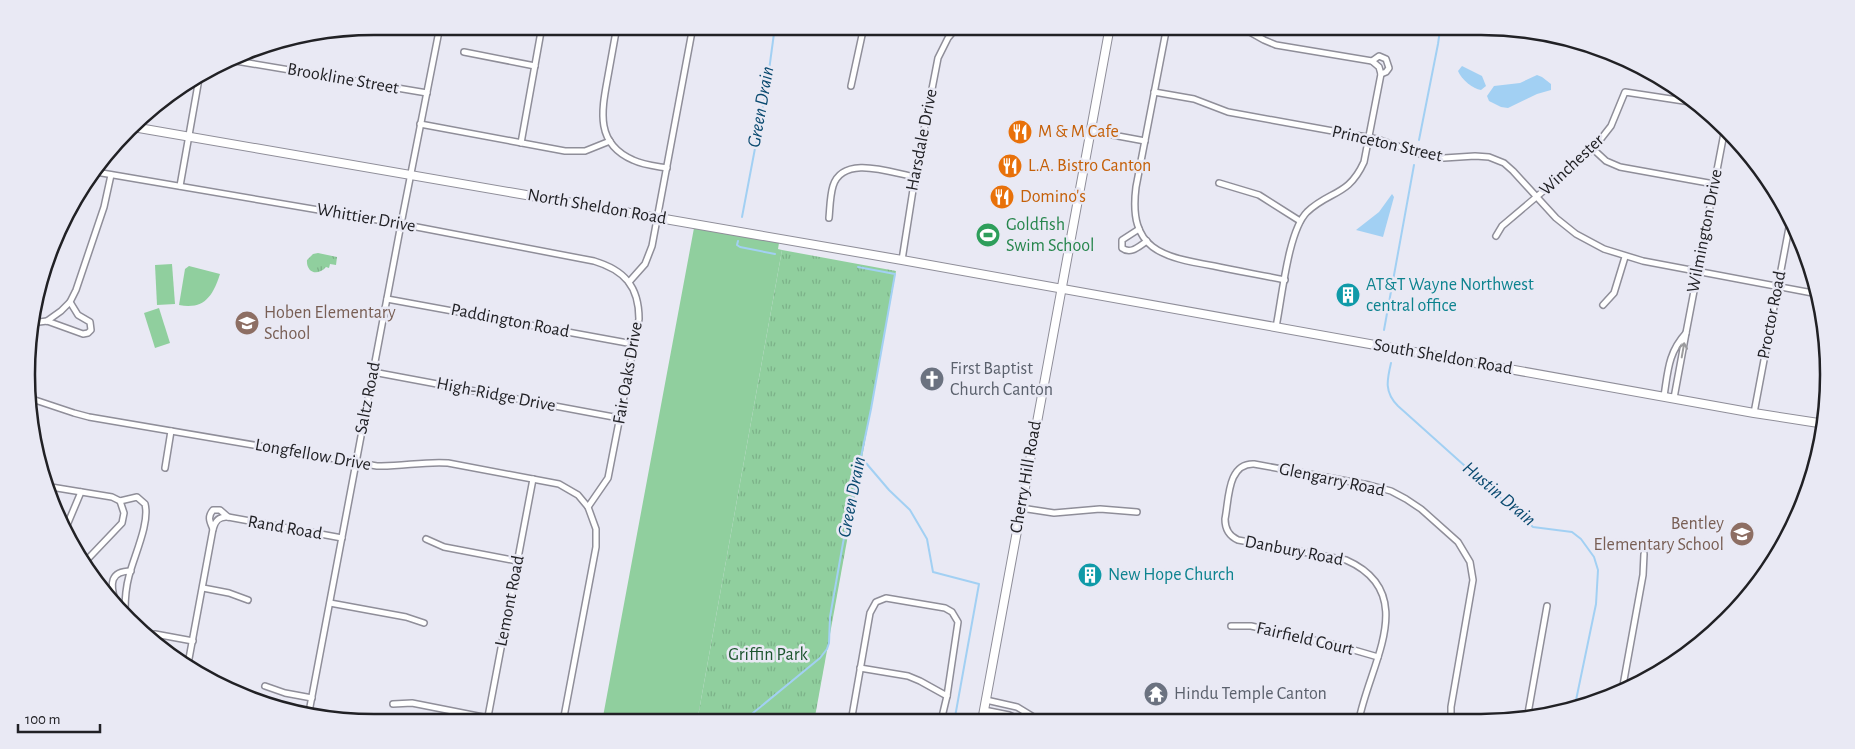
<svg xmlns="http://www.w3.org/2000/svg" width="1855" height="749" font-family="'Alegreya Sans',sans-serif">
<defs>
<pattern id="park-tufts" width="24" height="20" patternUnits="userSpaceOnUse" patternTransform="scale(1.25)"><rect width="24" height="20" fill="#90cf9e"/><path d="M3 7l-1-3M5 7V3M7 7l1-3M15 17l-1-3M17 17v-4M19 17l1-3" fill="none" stroke="#7cb188"/></pattern>
</defs>
<rect width="100%" height="100%" fill="#e9e9f4"/>
<g fill="#90cf9e">
<path d="M694,228L779,243L778,249L782,250L697,722H602Z"/>
<path d="M172,264L175,304L157,305L155,265Z"/>
<path d="M189,266L220,274C213,296 204,310 179,305L185,269Z"/>
<path d="M159,308L170,343L155,348L144,313Z"/>
</g>
<g fill="url(#park-tufts)">
<path d="M782,250L896,271L814,722H697Z"/>
<path d="M318,253L337,257L336,265L330,264L329,268L326,267C317,277 306,272 307,260L313,254Z"/>
</g>
<g fill="#a2d0f3">
<path d="M1462,66L1482,76L1486,86L1481,90C1473,89 1461,79 1458,71Z"/>
<path d="M1537,75L1542,77L1551,84V90L1537,94L1508,108L1501,107L1489,101L1487,96L1494,86L1520,83Z"/>
<path d="M1392,194L1394,197L1383,237L1356,230L1379,212Z"/>
</g>
<g fill="none" stroke-linecap="round" stroke-linejoin="round">
<g stroke="#a2d0f3" stroke-width="2">
<path d="M1419,140L1438,44L1440,30L1438,26"/>
<path d="M742,217L767,85L775,26"/>
<path d="M738,241L737,245L740,247L775,254"/>
<path d="M1384,330L1414,165"/>
<path d="M1391,363C1387,380 1384,392 1398,406L1533,527L1572,532L1581,539L1594,557L1598,570L1596,604L1575,705"/>
<path d="M860,456L889,490L910,510L927,539L933,572L979,584L955,717"/>
<path d="M742,722L820,658L827,649L829,643L830,617L843,543L871,409L895,274L858,267"/>
</g>
<defs>
<g id="street">
<path d="M617,26C614,43 611,59 608,76C602,109 594,143 633,160C643,165 655,166 667,168"/>
<path d="M1167,26L1136,187C1128,250 1162,257 1214,266C1237,271 1261,275 1285,280"/>
<path d="M1239,26L1264,40L1276,45L1372,61L1379,67L1381,74L1364,162C1348,197 1330,190 1307,212C1288,231 1282,298 1276,327"/>
<path d="M464,52L535,66"/>
<path d="M230,60L427,93"/>
<path d="M1372,61L1379,56L1386,59L1389,68L1386,72L1381,74"/>
<path d="M851,86L864,26"/>
<path d="M1154,92L1194,99L1228,112L1377,139L1423,155L1444,158L1475,156L1489,157L1504,163L1513,171L1556,218L1576,234L1604,249L1643,261L1818,294"/>
<path d="M420,124L565,151H585L610,141"/>
<path d="M1091,131L1145,141"/>
<path d="M521,143L542,26"/>
<path d="M1593,149L1606,161L1620,167L1714,184"/>
<path d="M96,172L401,224L594,261C624,270 639,286 639,319L608,478L588,507L596,529V547L563,722"/>
<path d="M1219,183L1259,195L1300,221"/>
<path d="M180,186L200,73"/>
<path d="M829,218C830,207 830,196 833,186C843,154 892,173 915,177"/>
<path d="M1139,229L1122,240V248C1131,255 1139,246 1147,241"/>
<path d="M1496,236L1502,226L1593,149L1611,126L1625,92L1697,103"/>
<path d="M902,260L915,177L938,58L948,38L958,26"/>
<path d="M629,282L645,264L652,246L693,26"/>
<path d="M387,299L633,344"/>
<path d="M1603,305L1614,293L1625,257"/>
<path d="M47,321L61,311L70,302"/>
<path d="M31,323L47,321L83,334L88,333L91,330L90,322L78,315L70,302L76,290L104,207L111,175"/>
<path d="M1686,333L1725,128"/>
<path d="M373,372L619,418"/>
<path d="M1664,396C1668,371 1668,353 1686,333L1674,398"/>
<path d="M32,399L74,413L89,417L377,466C401,467 424,461 448,463L559,484L578,495L588,507"/>
<path d="M1754,413L1791,217"/>
<path d="M165,468L171,431"/>
<path d="M49,496L51,487L112,497L120,501L137,497L145,504C150,523 134,556 129,576C126,587 125,599 125,611"/>
<path d="M1021,508L1054,513L1100,509L1137,512"/>
<path d="M213,529C210,522 207,517 213,510H220L228,517"/>
<path d="M65,530L81,492"/>
<path d="M426,539L444,547L517,561"/>
<path d="M75,549L86,560"/>
<path d="M83,564L122,523L124,513L120,501"/>
<path d="M203,588L229,593L248,600"/>
<path d="M115,600C110,584 110,571 131,571"/>
<path d="M330,603L406,617L424,623"/>
<path d="M1231,626H1251L1340,646L1378,657"/>
<path d="M155,634L193,641"/>
<path d="M188,664L213,529C215,521 219,516 228,517L342,538"/>
<path d="M860,668L908,676L920,681L947,696"/>
<path d="M265,686L285,693L312,698"/>
<path d="M1622,691L1643,575L1644,554"/>
<path d="M986,700L1017,707L1040,721"/>
<path d="M393,704L412,703L488,718"/>
<path d="M984,710L1009,715L1022,721"/>
<path d="M309,712L401,224L440,26"/>
<path d="M1527,719L1547,606"/>
<path d="M1359,720C1369,665 1421,593 1346,560L1238,540C1229,536 1225,529 1225,519C1229,500 1227,463 1254,464L1369,485L1391,491L1406,499L1421,509L1458,542L1470,562L1473,580L1451,707V720"/>
<path d="M487,722L533,479"/>
<path d="M851,722L870,613L876,602L886,598L945,608L952,612L958,622L947,696L941,721"/>
</g>
<g id="secondary">
<path d="M133,127L902,260L1754,413L1825,424"/>
<path d="M982,721L1110,26"/>
</g>
</defs>
<use href="#street" stroke="#8f8e99" stroke-width="8"/>
<use href="#secondary" stroke="#8f8e99" stroke-width="10"/>
<use href="#street" stroke="#fff" stroke-width="5"/>
<use href="#secondary" stroke="#fff" stroke-width="8"/>
</g>
<defs><path id="oneway-shaft" d="M-6 0H5M1.5-3L5.5 0L1.5 3" fill="none" stroke-width="1.6" stroke-linecap="round" stroke-linejoin="round" transform="scale(1.25)"/></defs>
<use stroke="#9b9b9d" href="#oneway-shaft" transform="translate(1683 350) rotate(-80)"/>
<defs>
<symbol id="restaurant-disc" viewBox="-11 -11 22 22"><circle r="9.5" fill="#e8710a" stroke="#e9e9f4"/><path d="M-5-6h1v4h1v-4h1v4h1v-4h1v5L-1.5 .5V6h-2V.5L-5-1ZM5-6V6H3V1.5H1.5Q1.5-4 5-6Z" fill="#fff"/></symbol>
<symbol id="stadium-disc" viewBox="-11 -11 22 22"><circle r="9.5" fill="#2e9e5b" stroke="#e9e9f4"/><path d="M0-5a6.5 5 0 1 0 0 10a6.5 5 0 1 0 0-10ZM-3.5-1.8h7v3.6h-7Z" fill="#fff"/></symbol>
<symbol id="building-disc" viewBox="-11 -11 22 22"><circle r="9.5" fill="#0f9aa8" stroke="#e9e9f4"/><path d="M-4-6H4V6H1V3H-1V6H-4ZM-2.5-4.3h1.7v1.8h-1.7ZM.8-4.3h1.7v1.8H.8ZM-2.5-1h1.7V.8h-1.7ZM.8-1h1.7V.8H.8Z" fill="#fff"/></symbol>
<symbol id="school-disc" viewBox="-11 -11 22 22"><circle r="9.5" fill="#8d6e63" stroke="#e9e9f4"/><path d="M0-5L7-2L0 1L-7-2ZM-4 1L0 2.5L4 1V4Q0 6-4 4Z" fill="#fff"/></symbol>
<symbol id="church-disc" viewBox="-11 -11 22 22"><circle r="9.5" fill="#6b7280" stroke="#e9e9f4"/><path d="M-1.2-6h2.4v3.5h3.3v2.4h-3.3V6h-2.4V-.1h-3.3v-2.4h3.3Z" fill="#fff"/></symbol>
<symbol id="temple-disc" viewBox="-11 -11 22 22"><circle r="9.5" fill="#6b7280" stroke="#e9e9f4"/><path d="M0-6L5-2H3V0L6.5 2.5H4V6H1.5V3h-3V6H-4V2.5H-6.5L-3 0V-2H-5Z" fill="#fff"/></symbol>
</defs>
<g fill-rule="evenodd">
<use href="#restaurant-disc" x="1006" y="118" width="28" height="28"/>
<use href="#restaurant-disc" x="996" y="152" width="28" height="28"/>
<use href="#restaurant-disc" x="988" y="183" width="28" height="28"/>
<use href="#stadium-disc" x="974" y="221" width="28" height="28"/>
<use href="#building-disc" x="1334" y="281" width="28" height="28"/>
<use href="#school-disc" x="233" y="309" width="28" height="28"/>
<use href="#church-disc" x="918" y="365" width="28" height="28"/>
<use href="#school-disc" x="1728" y="520" width="28" height="28"/>
<use href="#building-disc" x="1076" y="561" width="28" height="28"/>
<use href="#temple-disc" x="1142" y="680" width="28" height="28"/>
</g>
<g text-anchor="middle" dominant-baseline="central" stroke-width="5" stroke-linejoin="round" paint-order="stroke">
<g font-size="18" fill="#212125" stroke="#e9e9f4">
<text transform="translate(343 79) rotate(10)">Brookline Street</text>
<text transform="translate(922 140) rotate(-79)">Harsdale Drive</text>
<text transform="translate(1387 144) rotate(13)">Princeton Street</text>
<text transform="translate(1572 165) rotate(-43)">Winchester</text>
<text transform="translate(597 207) rotate(10)">North Sheldon Road</text>
<text transform="translate(366 218) rotate(10)">Whittier Drive</text>
<text transform="translate(1705 231) rotate(-79)">Wilmington Drive</text>
<text transform="translate(1772 315) rotate(-79)">Proctor Road</text>
<text transform="translate(510 321) rotate(11)">Paddington Road</text>
<text transform="translate(1443 357) rotate(10)">South Sheldon Road</text>
<text transform="translate(628 373) rotate(-80)">Fair Oaks Drive</text>
<text transform="translate(496 395) rotate(11)">High-Ridge Drive</text>
<text transform="translate(368 398) rotate(-79)">Saltz Road</text>
<text transform="translate(313 455) rotate(10)">Longfellow Drive</text>
<text transform="translate(1026 477) rotate(-80)">Cherry Hill Road</text>
<text transform="translate(1332 480) rotate(12)">Glengarry Road</text>
<text transform="translate(285 528) rotate(10)">Rand Road</text>
<text transform="translate(1294 551) rotate(11)">Danbury Road</text>
<text transform="translate(510 601) rotate(-79)">Lemont Road</text>
<text transform="translate(1305 639) rotate(13)">Fairfield Court</text>
</g>
<g font-size="18" fill="#c56008" stroke="#e9e9f4" text-anchor="start">
<text x="1038" y="132">M &amp; M Cafe</text>
<text x="1028" y="166">L.A. Bistro Canton</text>
<text x="1020" y="197">Domino's</text>
</g>
<g font-size="18" fill="#27864d" stroke="#e9e9f4" text-anchor="start">
<text x="1006" y="225">Goldfish<tspan x="1006" dy="21">Swim School</tspan></text>
</g>
<g font-size="18" fill="#0d838f" stroke="#e9e9f4" text-anchor="start">
<text x="1366" y="285">AT&amp;T Wayne Northwest<tspan x="1366" dy="21">central office</tspan></text>
<text x="1108" y="575">New Hope Church</text>
</g>
<g font-size="18" fill="#785e54" stroke="#e9e9f4" text-anchor="start">
<text x="264" y="313">Hoben Elementary<tspan x="264" dy="21">School</tspan></text>
<text x="1724" y="524" text-anchor="end">Bentley<tspan x="1724" dy="21">Elementary School</tspan></text>
</g>
<g font-size="18" fill="#5b616d" stroke="#e9e9f4" text-anchor="start">
<text x="950" y="369">First Baptist<tspan x="950" dy="21">Church Canton</tspan></text>
<text x="1174" y="694">Hindu Temple Canton</text>
</g>
<g font-size="18" fill="#1d552f" stroke="#e9e9f4">
<text x="768" y="655">Griffin Park</text>
</g>
<g font-size="19" font-style="italic" fill="#09496f" stroke="#e9e9f4">
<text transform="translate(761 107) rotate(-80)">Green Drain</text>
<text transform="translate(1499 494) rotate(40)">Hustin Drain</text>
<text transform="translate(852 497) rotate(-79)">Green Drain</text>
</g>
</g>
<path d="M0 0H1855V749H0ZM374 35H1481A339 339 0 0 1 1820 374V375A339 339 0 0 1 1481 714H374A339 339 0 0 1 35 375V374A339 339 0 0 1 374 35Z" fill="#e9e9f4" fill-rule="evenodd"/>
<path fill="none" stroke="#212125" stroke-width="2.5" d="M374 35H1481A339 339 0 0 1 1820 374V375A339 339 0 0 1 1481 714H374A339 339 0 0 1 35 375V374A339 339 0 0 1 374 35Z"/>
<path d="M18 724v8h82v-8" fill="none" stroke="#212125" stroke-width="2.5"/>
<text x="25" y="724" font-size="15" fill="#212125" stroke="#e9e9f4" stroke-width="4" paint-order="stroke">100 m</text>
</svg>
